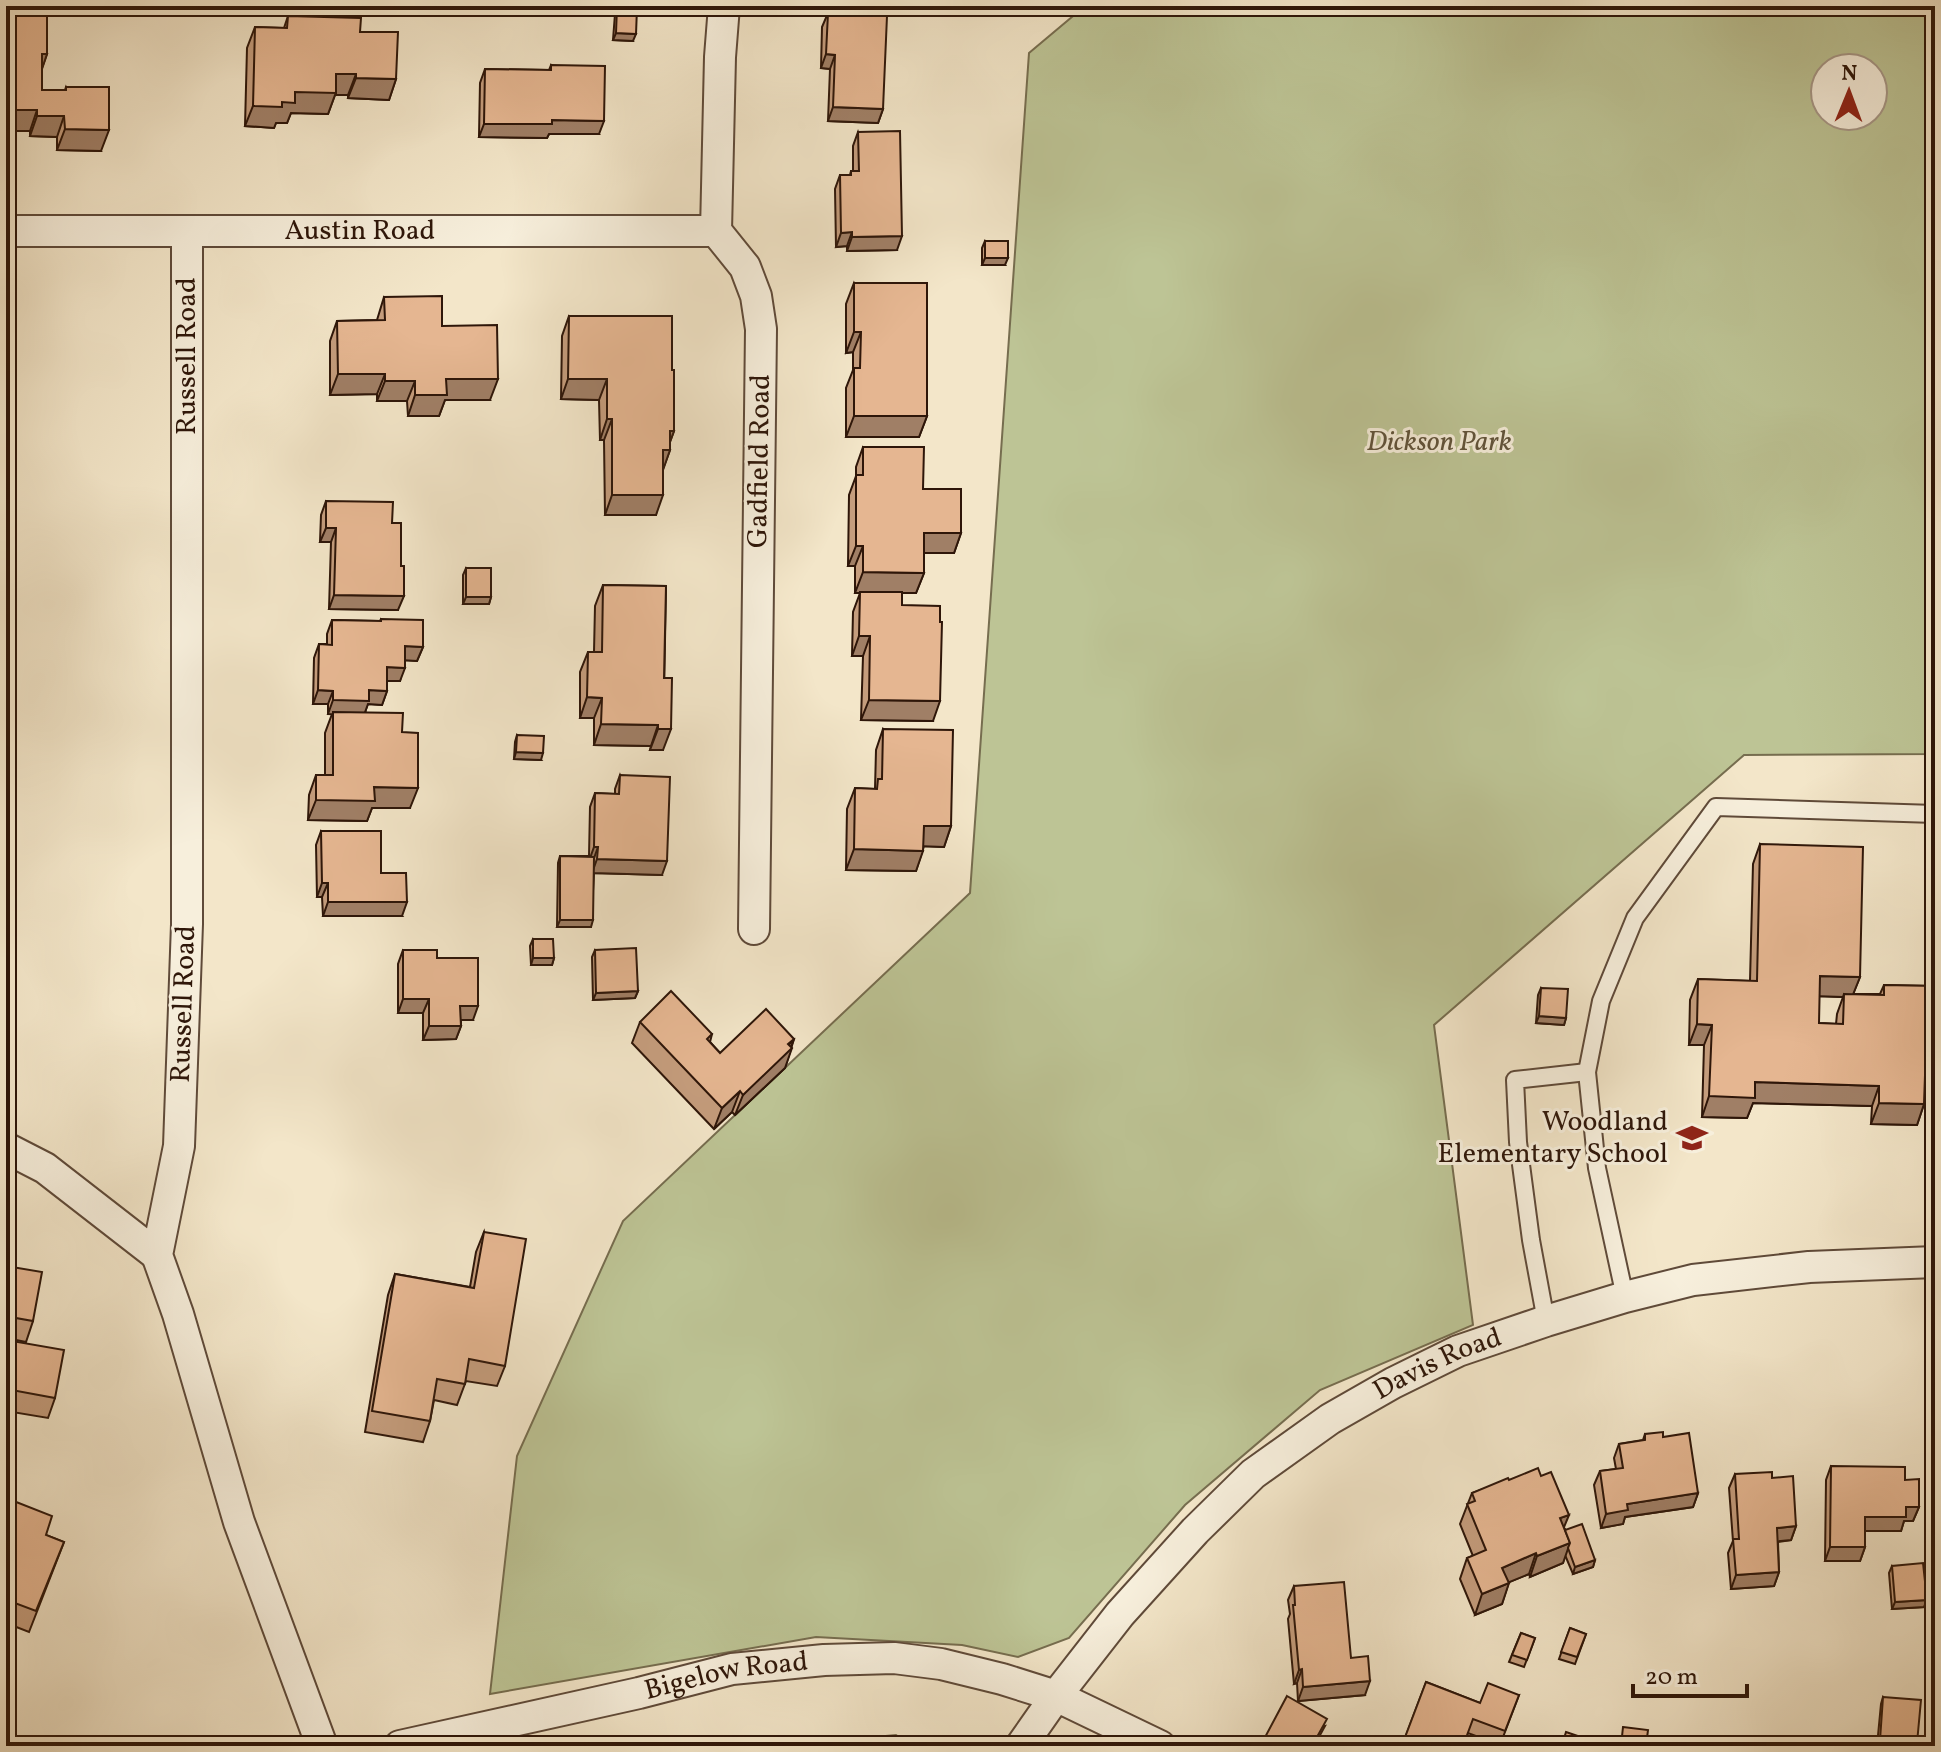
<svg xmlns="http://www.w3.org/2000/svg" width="1941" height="1752" font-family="Vollkorn,serif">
<rect width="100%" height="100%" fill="#f3e6c9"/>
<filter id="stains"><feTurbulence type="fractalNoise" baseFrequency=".0025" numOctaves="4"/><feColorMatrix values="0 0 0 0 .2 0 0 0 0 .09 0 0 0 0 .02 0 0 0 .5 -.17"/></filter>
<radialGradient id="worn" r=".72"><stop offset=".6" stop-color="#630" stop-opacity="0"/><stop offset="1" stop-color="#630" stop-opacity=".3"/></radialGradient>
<g fill="#bdc495" stroke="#766d4f" stroke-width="2" fill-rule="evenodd">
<path d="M1085,6H1935V754L1744,755L1434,1025L1473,1325L1320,1390L1185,1505L1069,1638L1018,1657L962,1645L816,1637L490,1694L517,1456L623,1221L970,893L1029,53ZM1825,68H1873V116H1825Z"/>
<path d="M896,1735L912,1746H776Z"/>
</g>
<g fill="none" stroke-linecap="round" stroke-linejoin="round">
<defs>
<g id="lane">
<path d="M1625,1297L1597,1168L1587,1072L1601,1001L1635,918L1716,807L1935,814"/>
<path d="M1546,1321L1531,1240L1518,1142L1515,1080L1587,1072"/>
</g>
<g id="street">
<path d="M724,6L720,57L716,231L745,267L756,296L761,329L754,929"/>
<path id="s1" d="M6,231H716"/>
<path d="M187,233V924L179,1146L157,1255L178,1314L239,1522L322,1746"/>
<path d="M6,1148L45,1168L157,1255"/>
<path id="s2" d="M400,1746L639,1693L732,1669L824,1660L894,1658L941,1664L1002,1679L1056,1696L1160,1746"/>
<path id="s3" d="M1021,1746L1056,1696L1120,1614L1195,1531L1253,1474L1330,1419L1393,1383L1458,1351L1546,1321L1625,1297L1693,1280L1809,1267L1935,1262"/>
</g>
</defs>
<use href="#lane" stroke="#5f4a39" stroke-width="20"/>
<use href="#street" stroke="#5f4a39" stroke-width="34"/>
<use href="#lane" stroke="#f7efdc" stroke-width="16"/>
<use href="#street" stroke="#f7efdc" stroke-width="30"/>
</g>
<g fill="#c59d7d" stroke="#2e1609" stroke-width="2" fill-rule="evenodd">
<path d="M310,6H338L336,18L360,32L396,79L389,100L348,98V95H335L328,114L291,113L287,123H276L274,128L245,126L247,48L255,27L284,28L288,16L310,17Z"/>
<path d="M617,7L633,41L613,40L615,14Z"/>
<path d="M6,8L47,54L42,68V90H65L66,87L101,151L57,150V137L30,136V131H6Z"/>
<path d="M828,13L883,109L878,123L828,121L830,69L821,68L822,27Z"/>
<path d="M551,65L599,134H549L547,138L479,137L480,83L485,69L549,70Z"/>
<path d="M858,132L897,250L847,251V246L836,247L835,189L840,175H850L851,171H853V146Z"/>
<path d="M985,241L1005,265H982V248Z"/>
<path d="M854,283L927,416L919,437H846V388L853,370V352L846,353V304Z"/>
<path d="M384,297L442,326L490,400H445L439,416H408L407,401H377V394L330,395V341L337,321L377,320Z"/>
<path d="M569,316L672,370L674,431L670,442V450L663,469L656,515H605L604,440H600L599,400L561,399L562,336Z"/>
<path d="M863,447L923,489L961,533L954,553H924V573L916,593H902V605L933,721L861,720L863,656H852L853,612L860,593H855V566H848L849,495L856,476V467Z"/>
<path d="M326,501L392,523L398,610L329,609L331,542H320L321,515Z"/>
<path d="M466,568L491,597L489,604H463V575Z"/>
<path d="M603,585L666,586L663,750H650L651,746L594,745V718H580V672L588,652H594L595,606Z"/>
<path d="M381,619L423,647L417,661L405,660L400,681H387V691L382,705L368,704L365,712L402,732L410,808H372L367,821L308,820L309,795L316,775H325V733L332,714H328V704H313L314,658L319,644H327V634L332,620L380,621Z"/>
<path d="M883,729L951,826L944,847L924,846L916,871L846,870L847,809L855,788L875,789L876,750Z"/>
<path d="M517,735L541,760L514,759L515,742Z"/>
<path d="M620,775L662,875L594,873L591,927H557L558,863L560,856H589L590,807L595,793L615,794V789Z"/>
<path d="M321,831L402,916H323L322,897H317L316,845Z"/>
<path d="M1760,844L1860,977L1853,994H1880L1884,985L1935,986V1068H1926L1924,1104L1917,1125L1871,1124L1872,1106L1753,1103L1747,1118L1702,1117L1704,1045H1689L1690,1000L1698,979L1750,981L1753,864ZM1819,996L1843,997L1837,1014L1836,1024L1819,1023Z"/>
<path d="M533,939L554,958L552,965H531L530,946Z"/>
<path d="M403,950L437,958L473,1020H461V1026L456,1039L423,1040V1013H398V964Z"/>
<path d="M595,950L638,991L635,998L593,1000L592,957Z"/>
<path d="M1541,988L1566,1018L1564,1025L1536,1023L1538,995Z"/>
<path d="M640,1022L712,1034L710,1042L720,1053L794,1039L785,1068L735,1115L732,1112L714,1129L632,1043Z"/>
<path d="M484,1232L505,1366L497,1386L466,1381L457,1405L434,1400L430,1421L423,1442L365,1432L388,1295L395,1274L470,1287L476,1252Z"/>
<path d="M6,1266L33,1321L26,1342L6,1338V1340L55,1398L48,1418L6,1411Z"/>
<path d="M1645,1434L1663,1437L1698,1493L1693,1507L1625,1517L1623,1524L1601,1528L1594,1485L1600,1471L1616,1469L1614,1458L1619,1444L1643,1440Z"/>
<path d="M1831,1466L1905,1480L1919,1507L1913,1521H1904L1901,1531H1865V1547L1860,1561H1825L1826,1480Z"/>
<path d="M1735,1474L1796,1526L1791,1540L1778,1542L1779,1572L1774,1586L1731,1589L1728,1553L1733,1541L1729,1488Z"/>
<path d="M1509,1480L1564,1528L1595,1560L1593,1567L1573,1574L1565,1555L1563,1563L1530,1577L1529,1574L1509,1582L1502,1604L1475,1615L1460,1579L1467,1558L1473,1556L1460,1524L1472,1493Z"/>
<path d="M6,1498L46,1535L64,1542L29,1632L6,1623Z"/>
<path d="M1935,1536V1577H1933Z"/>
<path d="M1892,1566L1924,1607L1892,1609L1889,1573Z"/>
<path d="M1294,1586L1351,1658L1365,1695L1298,1701L1297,1683L1294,1684L1288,1619L1290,1614L1288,1600Z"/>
<path d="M1570,1628L1586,1634L1575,1664L1559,1659Z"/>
<path d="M1521,1633L1535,1638L1524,1667L1509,1662Z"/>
<path d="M1426,1682L1480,1703L1519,1695L1500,1745L1468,1733L1463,1746H1402Z"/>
<path d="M1883,1697L1916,1746H1877L1881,1704Z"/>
<path d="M1325,1726L1314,1746H1261L1263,1741Z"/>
</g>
<g fill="#a07f66" stroke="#2e1609" stroke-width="2">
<path d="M312,13L338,14L335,21L310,20Z"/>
<path d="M616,33L636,34L633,41L613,40Z"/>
<path d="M42,54H47L40,75Z"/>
<path d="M826,54L835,55L830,69L821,68Z"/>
<path d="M336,74H356L348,95H335L328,114L291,113L287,123H276L274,128L245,126L253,106L282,102L295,92Z"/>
<path d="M356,78L396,79L389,100L348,98Z"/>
<path d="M833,107L883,109L878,123L828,121Z"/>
<path d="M6,110H37L30,131H6Z"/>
<path d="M37,116H64L57,137L30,136Z"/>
<path d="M552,120L604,121L599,134H549L547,138L479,137L484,124Z"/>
<path d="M65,129L109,130L101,151L57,150Z"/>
<path d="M852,232L847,246L836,247L841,233Z"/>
<path d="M902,236L897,250L847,251L852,237Z"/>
<path d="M985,258H1008L1005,265H982Z"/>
<path d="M854,332H861L853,352L846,353Z"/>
<path d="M338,374H385L377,394L330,395Z"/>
<path d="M446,379H498L490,400H445L439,416H408L415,395Z"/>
<path d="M568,379H607L599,400L561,399Z"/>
<path d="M385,381H415L407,401H377Z"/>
<path d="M854,416H927L919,437H846Z"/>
<path d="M607,419H612L604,440H600Z"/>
<path d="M670,431H674L667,450H670L663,470H655Z"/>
<path d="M612,495H663L656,515H605Z"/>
<path d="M326,528H336L331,542H320Z"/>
<path d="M924,533H961L954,553H917Z"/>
<path d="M856,546H863L855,566H848Z"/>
<path d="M863,572L924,573L916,593H855Z"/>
<path d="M334,595L404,596L398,610L329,609Z"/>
<path d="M466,597H491L489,604H463Z"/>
<path d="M859,636H870L863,656H852Z"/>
<path d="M405,646L423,647L417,661L400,660Z"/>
<path d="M387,667L405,668L400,681H382Z"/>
<path d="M318,690L333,691L328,704H313Z"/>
<path d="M369,690L387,691L382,705L368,704L364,715L328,714L333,700Z"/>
<path d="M587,697L602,698L594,718H580Z"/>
<path d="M869,700L940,701L933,721L861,720Z"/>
<path d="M601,724L658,725L651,746L594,745Z"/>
<path d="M658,729H671L663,750H650Z"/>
<path d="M516,752L543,753L541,760L514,759Z"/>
<path d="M374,787L418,788L410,808H372L367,821L308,820L316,800Z"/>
<path d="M924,826H951L944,847L916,846Z"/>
<path d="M594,847H598L593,861H589Z"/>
<path d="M854,849L923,851L916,871L846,870Z"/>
<path d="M597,859L667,861L662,875L592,873Z"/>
<path d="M322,883H328L322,897H317Z"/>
<path d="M328,902H407L402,916H323Z"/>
<path d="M560,920H593L591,927H557Z"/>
<path d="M533,958H554L552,965H531Z"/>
<path d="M1820,976L1860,977L1852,997L1844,994L1843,997L1812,996Z"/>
<path d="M638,991L635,998L593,1000L596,993Z"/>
<path d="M403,999H429L423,1013H398Z"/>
<path d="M460,1006H478L473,1020H455Z"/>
<path d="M1539,1016L1566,1018L1564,1025L1536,1023Z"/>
<path d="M1697,1024L1712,1025L1704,1045H1689Z"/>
<path d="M429,1026H461L456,1039L423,1040Z"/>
<path d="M794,1039L790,1050L792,1048L785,1068L735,1115L743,1095Z"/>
<path d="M1926,1047H1935V1068H1919Z"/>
<path d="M1755,1082L1879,1086L1872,1106L1753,1103L1747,1118L1702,1117L1709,1096Z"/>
<path d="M740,1091L732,1112L714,1129L722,1108Z"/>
<path d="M1879,1103L1924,1104L1917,1125L1871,1124Z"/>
<path d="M1698,1493L1693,1507L1625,1517L1623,1524L1601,1528L1606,1514L1627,1504Z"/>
<path d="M1906,1507H1919L1913,1521H1904L1901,1531H1860L1865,1517Z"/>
<path d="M1569,1515L1562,1532L1560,1518Z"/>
<path d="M1796,1526L1791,1540L1772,1542L1777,1528Z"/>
<path d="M1570,1543L1563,1563L1530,1577L1537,1556Z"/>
<path d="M1830,1547H1865L1860,1561H1825Z"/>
<path d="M1536,1553L1529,1574L1495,1588L1502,1568Z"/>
<path d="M1595,1560L1593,1567L1573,1574L1575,1567Z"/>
<path d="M1779,1572L1774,1586L1731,1589L1736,1575Z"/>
<path d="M1509,1583L1502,1604L1475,1615L1482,1594Z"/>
<path d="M1927,1600L1924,1607L1892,1609L1895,1602Z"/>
<path d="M1302,1669L1297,1683L1294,1684L1299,1670Z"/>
<path d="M1370,1681L1365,1695L1298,1701L1303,1687Z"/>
<path d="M1880,1740L1917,1743L1916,1746H1877Z"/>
</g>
<g fill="#e5b691" stroke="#2e1609" stroke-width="2">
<path d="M313,6H338V14L312,13Z"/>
<path d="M617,7L637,8L636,34L616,33Z"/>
<path d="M6,8H47V54H42V90H66V87H109V130L65,129L64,116H37V110H6Z"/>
<path d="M828,13L887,16L883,109L833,107L835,55L826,54Z"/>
<path d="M288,16L361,18L360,32H398L396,79L356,78V74H336V93L295,92V103L282,102V107L253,106L255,27L287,28Z"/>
<path d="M551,65L605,66L604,121L552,120V124H484L485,69L551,70Z"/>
<path d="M900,131L902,236L852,237V232L841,233L840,175H851V171H859L858,132Z"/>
<rect x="985" y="241" width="23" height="17"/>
<path d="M854,283H927V416H854V368H860L861,332H854Z"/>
<path d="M442,296V326L497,325L498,379H446L447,395H415V381H385V374H338L337,321L385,320L384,297Z"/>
<path d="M569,316H672V370H674V431H670V450H663V495H612V419H607V379H568Z"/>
<path d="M863,447H924L923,489H961V533H924V573L863,572V546H856V475H863Z"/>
<path d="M326,501L393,502L392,523H401V566H404V596L334,595L336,528H326Z"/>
<rect x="466" y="568" width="25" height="29"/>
<path d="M603,585L666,586L664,678H672L671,729H658V725L601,724L602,698L587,697L588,652H602Z"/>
<path d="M860,592H902V605L940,606V622H942L940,701L869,700L870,636H859Z"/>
<path d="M381,619L423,620V647L405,646V668L387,667V691L369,690V701L333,700V691L318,690L319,644L332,645V620L381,621Z"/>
<path d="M333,712L403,713L402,732L418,733V788L374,787L375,801L316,800V775H333Z"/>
<path d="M883,729L953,730L951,826H924L923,851L854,849L855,788L877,789L878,779H882Z"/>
<path d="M517,735L544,736L543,753L516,752Z"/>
<path d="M620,775L670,777L667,861L597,859L598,847H594L595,793L619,794Z"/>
<path d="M321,831H381V873H406L407,902H328V883H322Z"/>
<path d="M1760,844L1863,847L1860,977L1820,976L1819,1023L1843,1024L1844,994L1884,995V985L1935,986V1047H1926L1924,1104L1879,1103V1086L1755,1082V1098L1709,1096L1712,1025L1697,1024L1698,979L1757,981Z"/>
<path d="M560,856L594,857L593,920H560Z"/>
<path d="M533,939H553L554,958H533Z"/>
<path d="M636,948L638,991L596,993L595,950Z"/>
<path d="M403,950H437V958H478V1006H460L461,1026H429V999H403Z"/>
<path d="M1541,988L1568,989L1566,1018L1539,1016Z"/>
<path d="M671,991L712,1034L707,1039L720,1053L766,1009L794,1039L788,1044L792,1048L743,1095L740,1091L722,1108L640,1022Z"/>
<path d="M484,1232L526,1239L505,1366L469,1359L465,1384L437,1379L430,1421L372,1411L395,1274L474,1288Z"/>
<path d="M6,1266L42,1272L33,1321L10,1317L6,1340L64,1350L55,1398L6,1389Z"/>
<path d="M1663,1432V1437L1689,1433L1698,1493L1627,1504L1628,1510L1606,1514L1600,1471L1623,1468L1619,1444L1645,1440V1434Z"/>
<path d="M1831,1466L1905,1467V1480L1919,1479V1507H1906V1517H1865V1547H1830Z"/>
<path d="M1538,1468L1541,1476L1551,1472L1569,1515L1560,1518L1570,1543L1537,1556L1536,1553L1502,1568L1509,1583L1482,1594L1467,1558L1486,1550L1467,1504L1475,1501L1472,1493L1508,1478L1509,1480Z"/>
<path d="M1772,1472V1478L1793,1476L1796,1526L1777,1528L1779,1572L1736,1575L1733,1539H1739L1735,1474Z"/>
<path d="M6,1498L52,1516L46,1535L64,1542L36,1611L7,1600L6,1603Z"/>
<path d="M1582,1524L1595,1560L1575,1567L1568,1548L1570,1543L1565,1530Z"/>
<path d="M1923,1563L1927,1600L1895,1602L1892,1566Z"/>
<path d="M1344,1582L1351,1658L1368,1656L1370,1681L1303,1687L1302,1669L1299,1670L1293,1605H1295L1294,1586Z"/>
<path d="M1570,1628L1586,1634L1577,1657L1561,1652Z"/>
<path d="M1521,1633L1535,1638L1527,1660L1512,1655Z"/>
<path d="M1426,1682L1480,1703L1488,1683L1519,1695L1505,1731L1473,1719L1463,1746H1420L1404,1740Z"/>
<path d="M1287,1696L1327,1719L1312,1746H1273L1263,1741Z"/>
<path d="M1883,1697L1921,1700L1917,1743L1880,1740Z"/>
<path d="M1623,1727L1648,1730L1646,1746H1621Z"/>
<path d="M1566,1732L1604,1745L1603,1746H1541L1543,1738L1562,1745Z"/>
<path d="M1517,1741L1530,1746H1516Z"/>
</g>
<defs>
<symbol id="school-bare" viewBox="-9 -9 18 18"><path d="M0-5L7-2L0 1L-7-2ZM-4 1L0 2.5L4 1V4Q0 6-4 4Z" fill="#8f2418" stroke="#f7efdc" stroke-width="2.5" paint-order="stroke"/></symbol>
</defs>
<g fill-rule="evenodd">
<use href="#school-bare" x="1670" y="1116" width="44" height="44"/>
</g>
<g text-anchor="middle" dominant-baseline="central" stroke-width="6" stroke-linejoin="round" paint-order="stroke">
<g font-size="28" fill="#2e1609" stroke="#f7efdc">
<text stroke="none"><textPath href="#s1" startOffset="354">Austin Road</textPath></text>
<text transform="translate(187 356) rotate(-90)">Russell Road</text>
<text transform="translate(760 461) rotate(-89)">Gadfield Road</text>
<text transform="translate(184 1004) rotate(-88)">Russell Road</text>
<text stroke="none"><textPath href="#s3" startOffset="574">Davis Road</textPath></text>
<text stroke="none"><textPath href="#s2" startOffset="334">Bigelow Road</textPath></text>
</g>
<g font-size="28" font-style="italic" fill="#60533a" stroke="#f7efdc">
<text x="1439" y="442">Dickson Park</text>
</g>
<g font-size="28" fill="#2e1609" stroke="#f7efdc" text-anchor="end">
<text x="1668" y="1122">Woodland<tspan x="1668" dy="32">Elementary School</tspan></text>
</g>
</g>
<rect width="1941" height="1752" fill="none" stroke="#f3e6c9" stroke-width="32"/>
<rect x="8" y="8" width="1925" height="1736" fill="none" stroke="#2e1609" stroke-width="4"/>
<rect x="16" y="16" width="1909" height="1720" fill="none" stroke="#2e1609" stroke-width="2"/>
<g transform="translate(1849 92) rotate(1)"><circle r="38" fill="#f7efdc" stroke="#a79888" stroke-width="2"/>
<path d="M0-6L14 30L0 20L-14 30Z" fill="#8f2418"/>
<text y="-12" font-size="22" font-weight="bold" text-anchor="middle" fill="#2e1609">N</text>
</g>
<path d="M1633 1684v12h114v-12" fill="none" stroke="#2e1609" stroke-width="4"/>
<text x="1645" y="1684" font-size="24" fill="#2e1609" stroke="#f7efdc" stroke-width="6" paint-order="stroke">20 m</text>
<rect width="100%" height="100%" filter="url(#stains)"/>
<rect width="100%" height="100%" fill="url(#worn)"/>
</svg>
